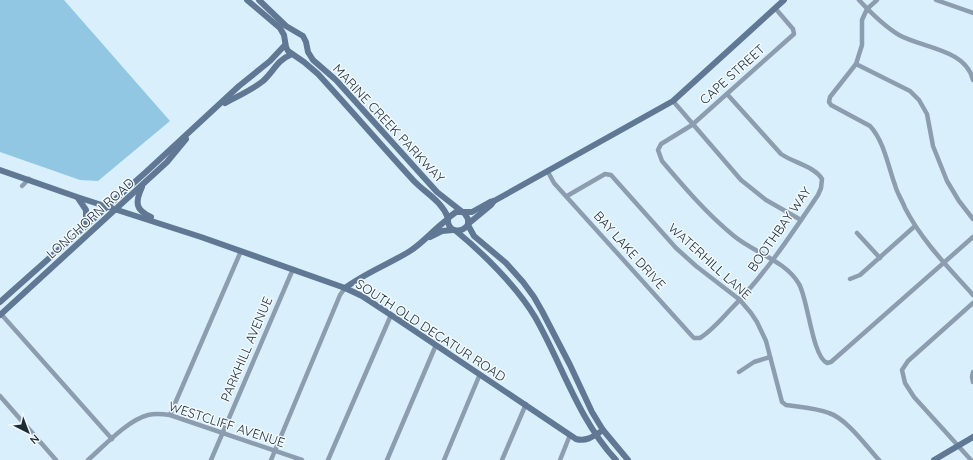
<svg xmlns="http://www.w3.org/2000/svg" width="973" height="460" font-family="Quicksand,sans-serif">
<rect width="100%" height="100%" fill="#d9f0fc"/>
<path fill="#91c7e3" d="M0,0H64L170,121L98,181L80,180L0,152Z"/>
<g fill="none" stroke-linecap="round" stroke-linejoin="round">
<g stroke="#8d9db0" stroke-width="4.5">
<path d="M859,0C871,13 884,26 899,35C922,48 966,49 973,80"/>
<path d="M877,0L867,9L862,20V45L856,64L830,97L829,102L831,105L870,126C884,141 888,166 895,185C897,193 902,200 905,208C922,241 948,267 973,295"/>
<path d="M936,0L973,13"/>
<path d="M775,8L793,29L794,34L692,125L661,144L658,150L662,161C684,187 707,214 734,236C753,252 786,261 799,284C808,299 812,356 827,363L831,362L973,237"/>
<path d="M856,64L910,91L919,100L927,114L933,146L947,181L959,201L973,219"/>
<path d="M673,101L741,180L766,200L801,220"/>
<path d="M548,172L554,183L692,336L694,338H700C711,331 720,321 729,311C764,276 791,235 818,195L821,188L822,179C814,166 794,163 781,154L727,94"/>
<path d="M22,186L29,179"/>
<path d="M567,196L605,174L611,175L676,248L696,266L740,300L751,313L757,322L766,341L782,402L786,405C800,407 816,408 829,413C847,419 866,446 879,460"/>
<path d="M857,233L880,258"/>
<path d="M850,279L860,275L915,226"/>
<path d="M1,314L112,439"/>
<path d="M739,372L754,362L770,357"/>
<path d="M973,372L972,377L973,382"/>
<path d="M0,396L56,460"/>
<path d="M170,415L241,251"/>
<path d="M88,460C104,446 128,420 148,415C156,413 163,414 170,415L302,460"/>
<path d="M211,460L293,269"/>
<path d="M271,460L340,295L345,288"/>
<path d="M328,460L391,315"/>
<path d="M387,460L436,345"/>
<path d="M444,460L480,374"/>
<path d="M502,460L526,404"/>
<path d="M560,460L570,435"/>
<path d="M971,460L914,397L905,383L902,370L908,361L973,303"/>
</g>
<g stroke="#607893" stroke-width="6">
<path d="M247,0L280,28L284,35L286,47L288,51L304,62L318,74C350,109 381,145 413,180C425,193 442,201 448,218"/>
<path d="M259,0L286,26L303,36L306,42L308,52L313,60L336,80L437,192L465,214L468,219V225L474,236L506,263L523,282L534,297L542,311L570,365L592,412L603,430L628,460"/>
<path d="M225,103C238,96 252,90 263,81C275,70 276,61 292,54"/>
<path d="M0,170L77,197L201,237L345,288L362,296L391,315L576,439C587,442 594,436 603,430"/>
<path d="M142,187C135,202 135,210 151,217"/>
<path d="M78,198L86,210V226"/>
<path d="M461,212H456L448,218C447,232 460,234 468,225"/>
<path d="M463,212H472L490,202L494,201L673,101L784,0"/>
<path d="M468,224L491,205L494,201"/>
<path d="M456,231C483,253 517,287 535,317C562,364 578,419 616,460"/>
<path d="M430,237L442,231L453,230"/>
<path d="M345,288C365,273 389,264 410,251C424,242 434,229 448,219"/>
<path d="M0,302L146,172L239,86L270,61L285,45"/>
<path d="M0,315L167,162L186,139"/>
<path d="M934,460L973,437"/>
</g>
</g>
<g text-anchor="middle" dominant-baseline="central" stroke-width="3" stroke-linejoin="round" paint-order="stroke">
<g font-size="13" fill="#1d2c34" stroke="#f3faff">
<text transform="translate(732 74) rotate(-42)">CAPE STREET</text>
<text transform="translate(389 123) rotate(47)">MARINE CREEK PARKWAY</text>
<text transform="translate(90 218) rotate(-42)">LONGHORN ROAD</text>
<text transform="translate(779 229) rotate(-55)">BOOTHBAY WAY</text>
<text transform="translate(630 250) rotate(48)">BAY LAKE DRIVE</text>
<text transform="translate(710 261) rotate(42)">WATERHILL LANE</text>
<text transform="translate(431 330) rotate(33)">SOUTH OLD DECATUR ROAD</text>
<text transform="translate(246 349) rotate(-67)">PARKHILL AVENUE</text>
<text transform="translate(227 424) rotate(18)">WESTCLIFF AVENUE</text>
</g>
</g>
<g transform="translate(28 432) rotate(138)" stroke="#f3faff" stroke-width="3" paint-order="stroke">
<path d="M0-3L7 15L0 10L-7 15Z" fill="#1d2c34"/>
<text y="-6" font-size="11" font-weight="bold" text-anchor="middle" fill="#1d2c34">N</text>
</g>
</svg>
